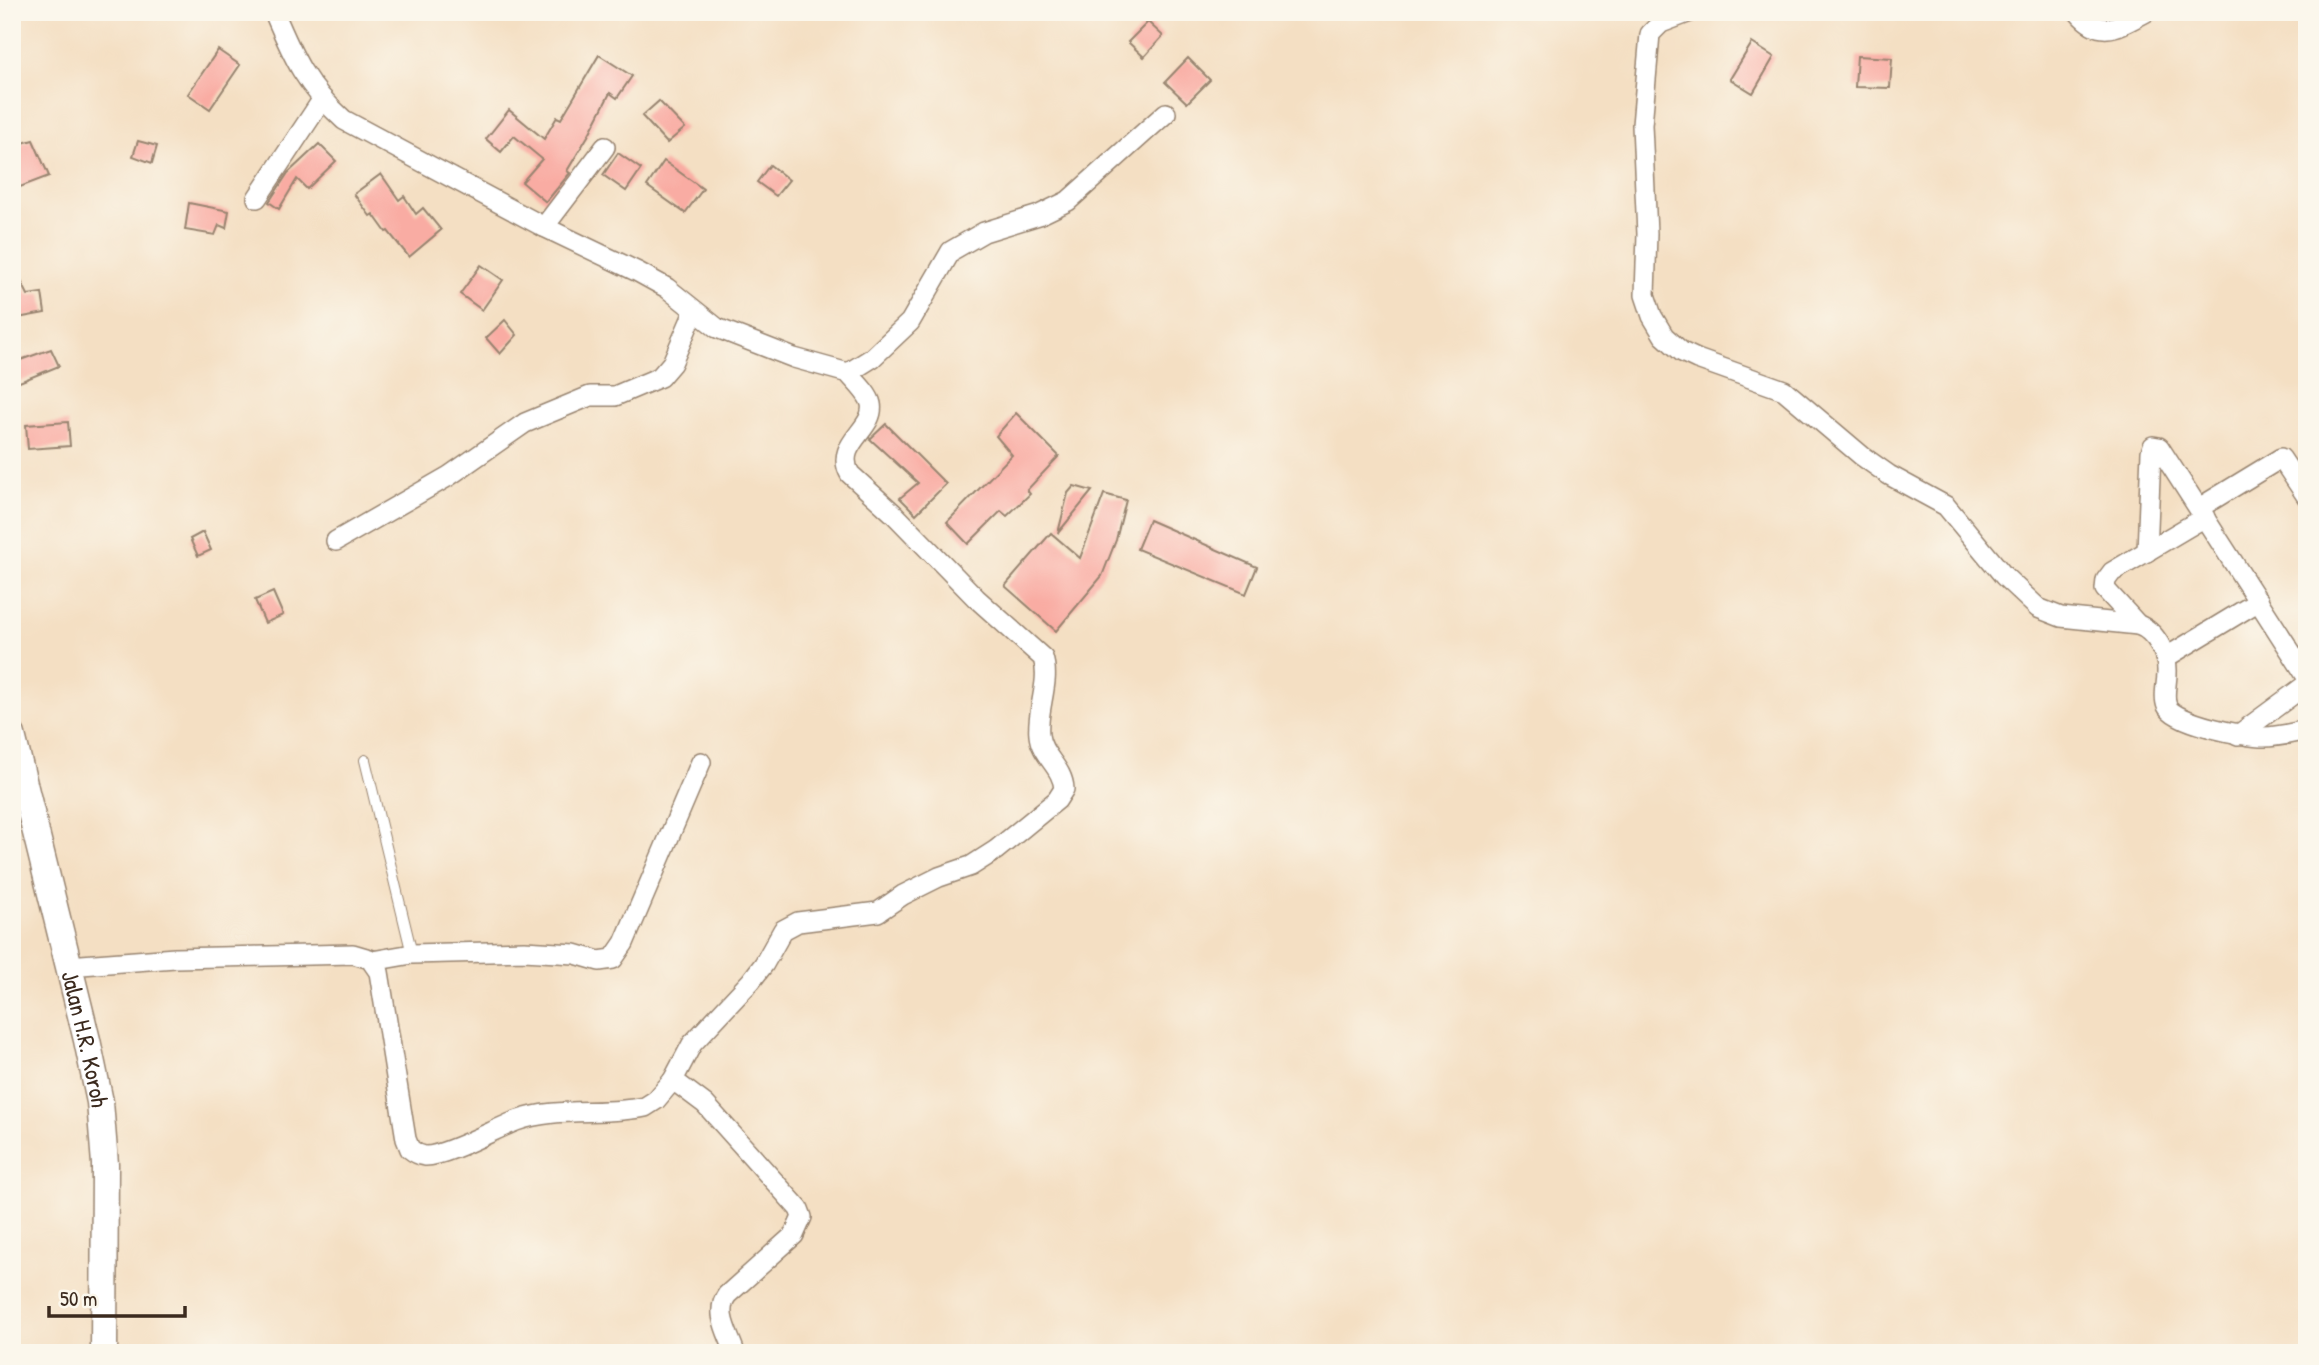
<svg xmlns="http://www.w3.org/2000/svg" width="2319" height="1365" font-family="'Patrick Hand',sans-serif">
<rect width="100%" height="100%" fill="#fbf7ec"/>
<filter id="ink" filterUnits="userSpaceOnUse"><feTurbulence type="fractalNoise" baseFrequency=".0143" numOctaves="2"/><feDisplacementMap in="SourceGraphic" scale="14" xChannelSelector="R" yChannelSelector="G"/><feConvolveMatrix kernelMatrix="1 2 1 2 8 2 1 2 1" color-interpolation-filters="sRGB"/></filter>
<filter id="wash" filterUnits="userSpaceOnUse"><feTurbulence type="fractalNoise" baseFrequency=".00686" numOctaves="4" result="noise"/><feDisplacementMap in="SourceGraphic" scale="28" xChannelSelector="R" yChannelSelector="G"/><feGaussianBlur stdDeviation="1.57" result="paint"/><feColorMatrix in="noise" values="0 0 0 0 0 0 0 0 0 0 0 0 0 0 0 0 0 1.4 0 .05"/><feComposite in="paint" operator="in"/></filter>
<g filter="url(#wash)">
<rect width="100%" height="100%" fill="#f4dfc3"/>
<g id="blocks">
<g fill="#f9aca3">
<path d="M1148,22L1163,36L1144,57L1128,42Z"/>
<path d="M1752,43L1774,57L1753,93L1730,79Z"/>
<path d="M218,50L240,65L210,109L188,94Z"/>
<path d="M599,55L632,76L617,98L610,93L588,136L567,171L570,173L546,202L522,182L542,159L514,136L501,152L486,139L509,110L544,139L557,117L561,119Z"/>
<path d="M1857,56L1892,58L1890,88L1855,87Z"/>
<path d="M1188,58L1210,80L1187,103L1165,82Z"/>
<path d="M659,101L685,128L667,143L642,116Z"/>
<path d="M33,140L49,176L20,187L12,171V146Z"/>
<path d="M138,141L157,146L152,163L133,156Z"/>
<path d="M319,144L336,161L307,189L297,179L279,209L269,202L288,173Z"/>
<path d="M618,153L641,169L626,191L603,175Z"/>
<path d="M664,161L703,189L685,213L647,186Z"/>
<path d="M770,165L789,180L776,196L757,182Z"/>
<path d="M381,174L399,200L404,196L416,214L423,208L441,230L409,257L388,231L386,232L373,214L370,216L354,194Z"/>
<path d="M189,203L229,211L226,228L219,225L215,235L185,230Z"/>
<path d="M12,263L28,295L42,293L45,313L12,319Z"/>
<path d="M481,265L503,280L482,310L460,294Z"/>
<path d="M505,320L517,335L500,354L486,338Z"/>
<path d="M51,349L59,366L12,385V363Z"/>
<path d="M1016,413L1059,456L1027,490L1030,494L1007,516L1001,511L968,544L947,522L1012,455L996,436Z"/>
<path d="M68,422L70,446L28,449L26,425Z"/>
<path d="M886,424L946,484L916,514L900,498L918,483L870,439Z"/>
<path d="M1074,486L1092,491L1058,533L1068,493Z"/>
<path d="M1104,494L1126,500L1116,540L1102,576L1056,631L1005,586L1051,533L1080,558Z"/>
<path d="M1149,520L1257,567L1246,594L1137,549Z"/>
<path d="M203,532L211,550L198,556L190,539Z"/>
<path d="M273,592L283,615L265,623L255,600Z"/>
</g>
</g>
</g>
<g filter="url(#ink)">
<use href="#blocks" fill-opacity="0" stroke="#988470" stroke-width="2"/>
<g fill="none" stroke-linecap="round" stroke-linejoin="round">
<defs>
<path id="lane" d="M365,760L412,954"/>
<g id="street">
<path d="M274,12C294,59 305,85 344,120L544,227L638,272L667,288L717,328L794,358L848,373L872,358L910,322L951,251L984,232L1039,215L1068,201L1166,113"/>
<path d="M1690,12L1661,23L1650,34L1642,125L1647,234L1645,295L1652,316L1664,336L1682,352L1697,359L1784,390L1862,456L1889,475L1946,506L2004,576L2038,608L2061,617L2138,625C2156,631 2168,655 2167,673C2167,683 2163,697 2167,706C2174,723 2246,737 2264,737C2279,737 2292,733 2307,730"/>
<path d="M2078,12C2101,40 2119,26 2146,12"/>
<path d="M257,198L322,100"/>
<path d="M544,227L605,147"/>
<path d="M2199,508L2281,458L2307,497"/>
<path d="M336,541L449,476L525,423L590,396H615L660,377L672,363L694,312"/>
<path d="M2147,552L2151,452L2153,446L2159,447L2307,677"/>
<path d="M2138,625L2105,589L2106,580L2112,572L2205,517"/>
<path d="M2165,658L2259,601"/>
<path d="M2238,735L2307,684"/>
<path d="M372,961L412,954L524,951L575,954L599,961L613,959L624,943L701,762"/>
<path d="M68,966L175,958L353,954L370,959L379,972L406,1139L410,1149C415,1153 419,1155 425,1156C444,1157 495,1129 516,1121C557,1106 603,1116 645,1107L656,1100L673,1080L705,1104L799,1209L802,1217L794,1235L727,1295C714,1313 729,1334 735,1353"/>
<path d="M673,1080L692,1044L751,981L764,964L783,930L798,922L878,912L903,895L939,877L971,866L996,850L1057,800L1064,789C1063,767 1041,756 1039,735C1036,710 1051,682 1043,658L976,598L894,514L850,474C833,444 876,429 871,404C869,394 855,381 848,373"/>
</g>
<g id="secondary">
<path id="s1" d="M12,735L87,1040L100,1102L105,1164L104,1353"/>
</g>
</defs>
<use href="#lane" stroke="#988470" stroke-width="12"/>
<use href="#street" stroke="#988470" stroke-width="22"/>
<use href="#secondary" stroke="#988470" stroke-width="29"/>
<use href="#lane" stroke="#fff" stroke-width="10"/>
<use href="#street" stroke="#fff" stroke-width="19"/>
<use href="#secondary" stroke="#fff" stroke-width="26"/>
</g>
</g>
<g text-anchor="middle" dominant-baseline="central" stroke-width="5" stroke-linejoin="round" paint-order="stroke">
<g font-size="24" fill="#3b2a1e" stroke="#fbf7ec">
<text stroke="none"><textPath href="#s1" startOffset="313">Jalan H.R. Koroh</textPath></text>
</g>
</g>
<rect width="2319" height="1365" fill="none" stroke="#fbf7ec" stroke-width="42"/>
<path d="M49 1306v10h136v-10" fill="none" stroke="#3b2a1e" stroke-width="3.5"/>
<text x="60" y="1306" font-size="21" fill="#3b2a1e" stroke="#fbf7ec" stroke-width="5" paint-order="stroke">50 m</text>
</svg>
